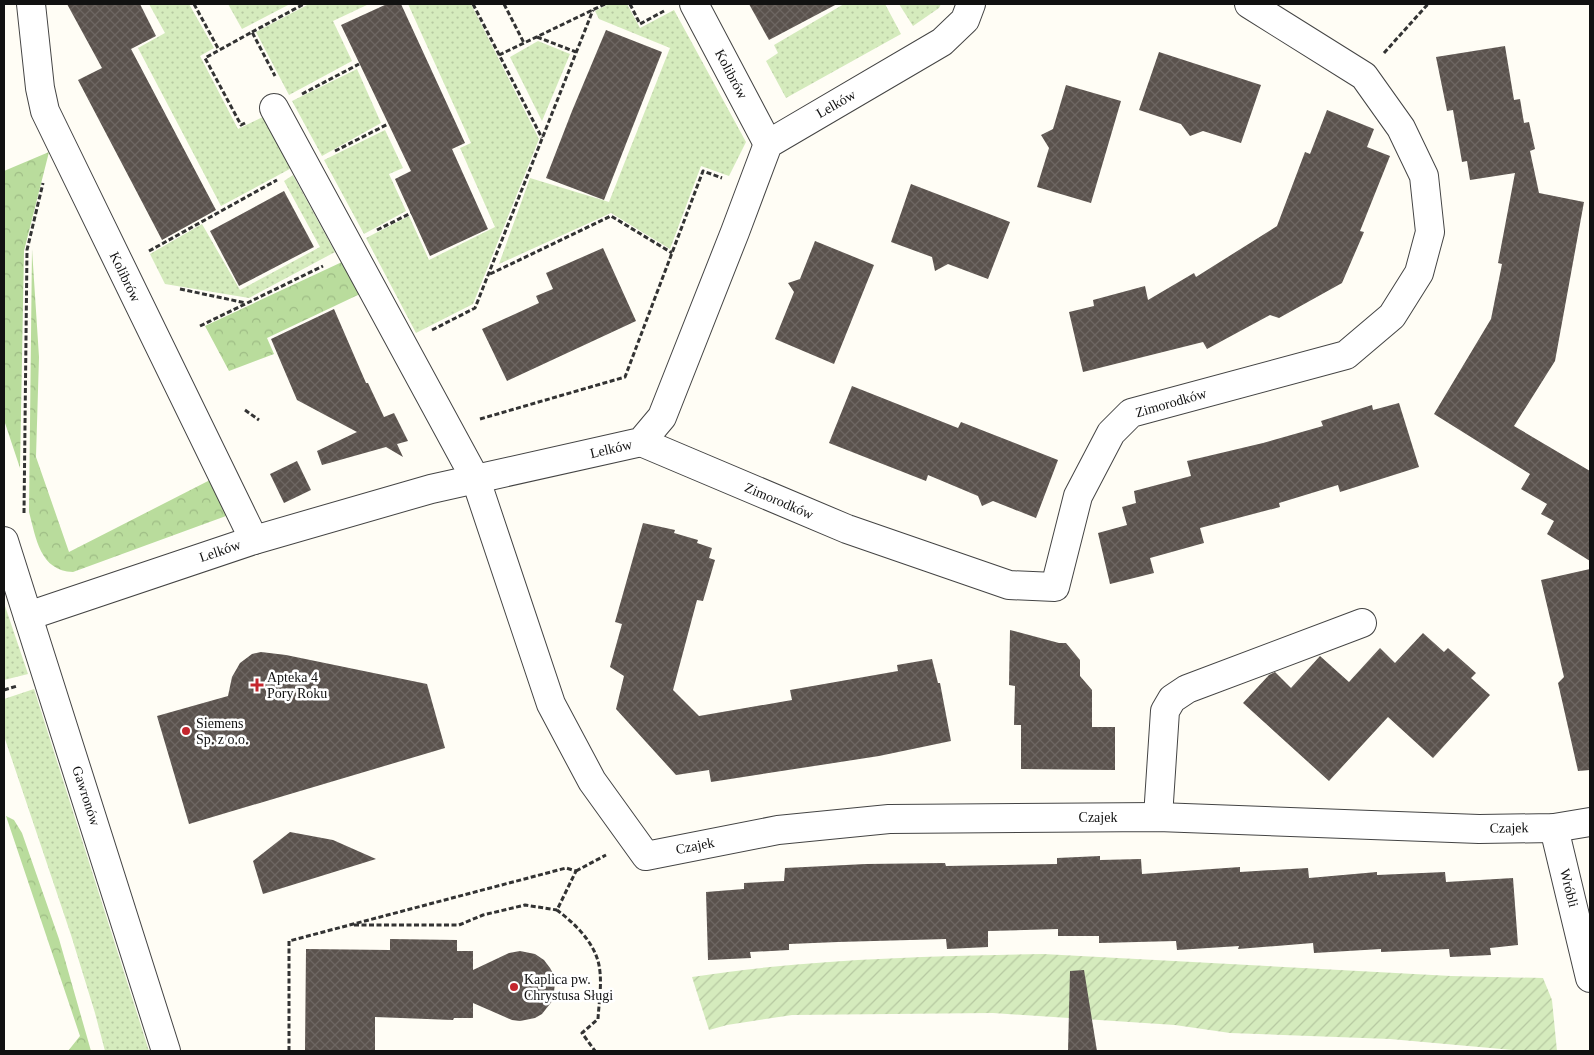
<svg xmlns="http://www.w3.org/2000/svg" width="1594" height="1055" font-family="Georgia,serif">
<defs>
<pattern id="grass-dots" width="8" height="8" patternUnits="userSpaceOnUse" patternTransform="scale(1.25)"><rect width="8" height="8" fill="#d5ebbd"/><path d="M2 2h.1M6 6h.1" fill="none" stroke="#b6c8a1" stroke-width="1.8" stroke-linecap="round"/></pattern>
<pattern id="forest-crowns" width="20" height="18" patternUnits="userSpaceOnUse" patternTransform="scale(1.25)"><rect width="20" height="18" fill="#b9dc9c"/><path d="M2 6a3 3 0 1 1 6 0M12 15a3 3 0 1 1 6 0" fill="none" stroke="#9ebc85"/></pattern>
<pattern id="garden-furrows" width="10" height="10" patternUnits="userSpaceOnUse" patternTransform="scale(1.25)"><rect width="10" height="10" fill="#d5ebbd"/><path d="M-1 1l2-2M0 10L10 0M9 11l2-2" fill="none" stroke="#b6c8a1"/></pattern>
<pattern id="building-cross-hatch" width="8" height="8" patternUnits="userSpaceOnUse" patternTransform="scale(1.25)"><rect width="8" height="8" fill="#5a524d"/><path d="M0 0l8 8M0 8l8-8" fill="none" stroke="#6d6662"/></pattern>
</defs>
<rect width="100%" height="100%" fill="#fffdf5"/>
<g fill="url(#grass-dots)">
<path d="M149,4H189L214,48L200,56L238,129L271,113L299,164L221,206L138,48L165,33Z"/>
<path d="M228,4H290L242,29Z"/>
<path d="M309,4H369L333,21L352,61L289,95L256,32Z"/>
<path d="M408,4H471L539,139L473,304L416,333L366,238L409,216L429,260L495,227L460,148L471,143Z"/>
<path d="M609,4H627L640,28L674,10L746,142L729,176L701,166L670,249L611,213L499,264L530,178L609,202L670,48L599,19L595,11Z"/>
<path d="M844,4H885L901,34L786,98L766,61L778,53L774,45Z"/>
<path d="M899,4H941L939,8L913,26Z"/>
<path d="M538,41L570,54L542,121L510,57Z"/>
<path d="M357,69L381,123L322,156L292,101Z"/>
<path d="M385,130L403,168L389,174L406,211L364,234L324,160Z"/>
<path d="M293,175L335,252L249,298L165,284L150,254L202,224L240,290L320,247L284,181Z"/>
<path d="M4,603L28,674L4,680Z"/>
<path d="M34,689L149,1051H105L95,1013L71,935L4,736V699Z"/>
</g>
<g fill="url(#forest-crowns)">
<path d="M49,152L24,251L20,468L4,420V171Z"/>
<path d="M32,249L39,357L36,457L69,552L212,479L226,516L73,572C40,571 36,538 29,512Z"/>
<path d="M342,262L360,294L267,338L274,354L229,371L205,326Z"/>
<path d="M6,816L14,820L22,833L59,939L91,1051H68L80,1036Z"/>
</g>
<path fill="url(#garden-furrows)" d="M1043,954L1451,976L1543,978L1552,1000L1557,1051H1524L1390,1039L1230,1033L1175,1025L993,1013L792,1015L727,1025L709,1030L692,977C808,959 926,956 1043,954Z"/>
<g fill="url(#building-cross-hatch)">
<path d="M67,4H140L156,36L131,49L216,210L162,240L78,80L102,68Z"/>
<path d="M387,4H401L465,143L452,149L488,229L430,256L395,179L411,171L341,25Z"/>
<path d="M749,4H837L769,40Z"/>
<path d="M606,30L662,52L604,200L546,178L572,111Z"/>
<path d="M1505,46L1514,100L1520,99L1524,123L1529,122L1535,149L1530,151L1539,193L1584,202L1555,361L1514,426L1590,471V561L1547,534L1554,521L1541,514L1547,504L1521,489L1530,474L1434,414L1491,319L1502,264L1498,263L1515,173L1470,180L1467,161L1462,162L1453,110L1447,111L1436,57Z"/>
<path d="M1159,52L1261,85L1241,143L1203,131L1190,136L1181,124L1139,110Z"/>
<path d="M1066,85L1121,101L1091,203L1037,187L1049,148L1041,135L1053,129Z"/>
<path d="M1327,110L1374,129L1367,147L1390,156L1360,231L1364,232L1342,283L1279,318L1270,315L1207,349L1203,342L1083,372L1069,312L1094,306L1093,300L1145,286L1148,300L1194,273L1196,277L1277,226L1305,152L1310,154Z"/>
<path d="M911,184L1010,222L988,279L948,264L935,271L932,257L891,242Z"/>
<path d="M284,191L314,247L239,286L210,231Z"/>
<path d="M815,241L874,265L834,364L775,339L794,292L788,283L800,279Z"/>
<path d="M603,248L636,321L507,381L482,329L539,303L536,296L553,289L546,273Z"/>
<path d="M334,309L366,383H368L384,417L394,413L408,441L397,444L403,457L386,447L322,465L317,451L357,432L297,400L271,339Z"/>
<path d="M852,386L958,428L961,422L1058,460L1036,518L993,501L982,506L978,496L928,475L926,481L829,443Z"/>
<path d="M1399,403L1419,467L1340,492L1338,485L1279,503L1280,507L1200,528L1204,543L1150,558L1154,573L1110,584L1098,533L1127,525L1122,507L1136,503L1134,491L1191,476L1187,461L1263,443L1323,426L1321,421L1372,405L1373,410Z"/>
<path d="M297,461L311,490L284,503L270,474Z"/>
<path d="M643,523L675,530L674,533L698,540L697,543L712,548L709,558L715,560L703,601L697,600L673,690L699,716L792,700L790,690L898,671L897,665L932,659L938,683H940L951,741L879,756L711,782L709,770L676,775L616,709L624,676L610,667L622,624L615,622Z"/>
<path d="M1590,569V770L1578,771L1558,683L1564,677L1541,580Z"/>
<path d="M1010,630L1059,643H1066L1080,660V676L1092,690V727H1115V770L1021,769V725H1014L1015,686L1009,685Z"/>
<path d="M1423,633L1444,652L1448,648L1476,673L1471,678L1490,695L1433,758L1388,717L1329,781L1243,703L1269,675L1275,672L1291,688L1320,656L1349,682L1380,648L1395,663Z"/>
<path d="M261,652L286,655L427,684L445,748L189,824L157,716L228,696L232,677L240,663L252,654Z"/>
<path d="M290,832L333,840L376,859L263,894L253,861Z"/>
<path d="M1100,856V860L1141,859L1142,874L1240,867V872L1308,868L1309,878L1377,872V875L1445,872L1446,882L1513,878L1518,945L1490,948L1491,955L1450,957L1449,949L1381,952V949L1314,953L1313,943L1238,949L1239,946L1177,950L1176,941L1099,943V936H1058V929L988,931V947L947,949L946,939L838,942L789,944V950L750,952L751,958L708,960L706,892L744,889V883L784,881L785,868L866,864L945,863L946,866L1057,864V858Z"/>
<path d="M390,939L457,940V951H473V970L509,953L520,951L535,954L544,960L550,968L554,975L555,983L553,1000L542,1014L535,1018L520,1021L512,1020L473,1003V1018H454L453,1020L375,1017V1051H305L306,949L390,950Z"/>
<path d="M1084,970L1097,1051H1068L1070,971Z"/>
</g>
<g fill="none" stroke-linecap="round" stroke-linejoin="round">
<defs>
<g id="minor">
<path d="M31,4L40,88L45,111L254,540"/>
<path d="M694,4L768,144"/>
<path d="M274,108L476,480L551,704L592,781L646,856L778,830L889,819L1158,817L1479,829L1554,828L1590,822"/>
<path d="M641,442L847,529L1009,585L1055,587L1078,496L1111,433L1131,413L1346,355L1392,316L1419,273L1430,232L1424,176L1401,128L1364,76L1249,4"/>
<path d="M4,541L166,1051"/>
<path d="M28,616L254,540L431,489L641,442L662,417L735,232L768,144L942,42L965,20L971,4"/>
<path d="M1158,817L1165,711L1172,699L1187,689L1362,623"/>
<path d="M1554,828L1590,978"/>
</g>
</defs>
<use href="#minor" stroke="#444" stroke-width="30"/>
<g stroke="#333" stroke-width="3" stroke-dasharray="5 2.5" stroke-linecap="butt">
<path d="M194,4L219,50"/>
<path d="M473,4L542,138"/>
<path d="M504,4L524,43"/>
<path d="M630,4L640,24L664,11"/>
<path d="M252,32L304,4"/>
<path d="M537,37L576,52"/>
<path d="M1384,53L1428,4"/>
<path d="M499,55L605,4"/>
<path d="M302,94L359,64"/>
<path d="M245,123L241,125L205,58L252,32L275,76"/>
<path d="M335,151L388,124"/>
<path d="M377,230L411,213"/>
<path d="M149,251L277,180"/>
<path d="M490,274L611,216L672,253"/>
<path d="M180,289L246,303"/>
<path d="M200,326L323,266"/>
<path d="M432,330L475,308L593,10"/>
<path d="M245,410L259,420"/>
<path d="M480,419L625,377L703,171L722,178"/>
<path d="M24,513L27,250L43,183"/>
<path d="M4,690L17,686"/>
<path d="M576,871L606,855"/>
<path d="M354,925H459L483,915L525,905L557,910"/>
<path d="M289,1051V941L566,868L576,871L557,910C574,923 592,940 598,961C603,979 599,1001 598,1019L582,1033L595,1051"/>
</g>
<use href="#minor" stroke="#fff" stroke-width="28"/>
</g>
<g fill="#c4262e" stroke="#fff" stroke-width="2">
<path d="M254.5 677.5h5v5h5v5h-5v5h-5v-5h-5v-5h5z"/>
<circle cx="186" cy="731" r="5"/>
<circle cx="514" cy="987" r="5"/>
</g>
<g text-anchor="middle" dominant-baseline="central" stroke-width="5" stroke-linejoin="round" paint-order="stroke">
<g font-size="14" fill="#111" stroke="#fff">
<text transform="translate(731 74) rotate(62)">Kolibrów</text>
<text transform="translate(836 104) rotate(-30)">Lelków</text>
<text transform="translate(125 277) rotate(64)">Kolibrów</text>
<text transform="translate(1171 403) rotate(-16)">Zimorodków</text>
<text transform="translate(611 449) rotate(-13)">Lelków</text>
<text transform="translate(779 501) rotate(23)">Zimorodków</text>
<text transform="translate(220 551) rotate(-19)">Lelków</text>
<text transform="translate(86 796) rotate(72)">Gawronów</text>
<text x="1098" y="817">Czajek</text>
<text transform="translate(1509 828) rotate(-1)">Czajek</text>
<text transform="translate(695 846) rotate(-11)">Czajek</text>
<text transform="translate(1569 888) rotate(76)">Wróbli</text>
</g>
<g font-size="14" fill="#111" stroke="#fff" text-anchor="start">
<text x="267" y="677">Apteka 4<tspan x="267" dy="16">Pory Roku</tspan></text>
<text x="196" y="723">Siemens<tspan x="196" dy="16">Sp. z o.o.</tspan></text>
<text x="524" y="979">Kaplica pw.<tspan x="524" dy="16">Chrystusa Sługi</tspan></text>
</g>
</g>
<rect width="1594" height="1055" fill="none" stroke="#111111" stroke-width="10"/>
</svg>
